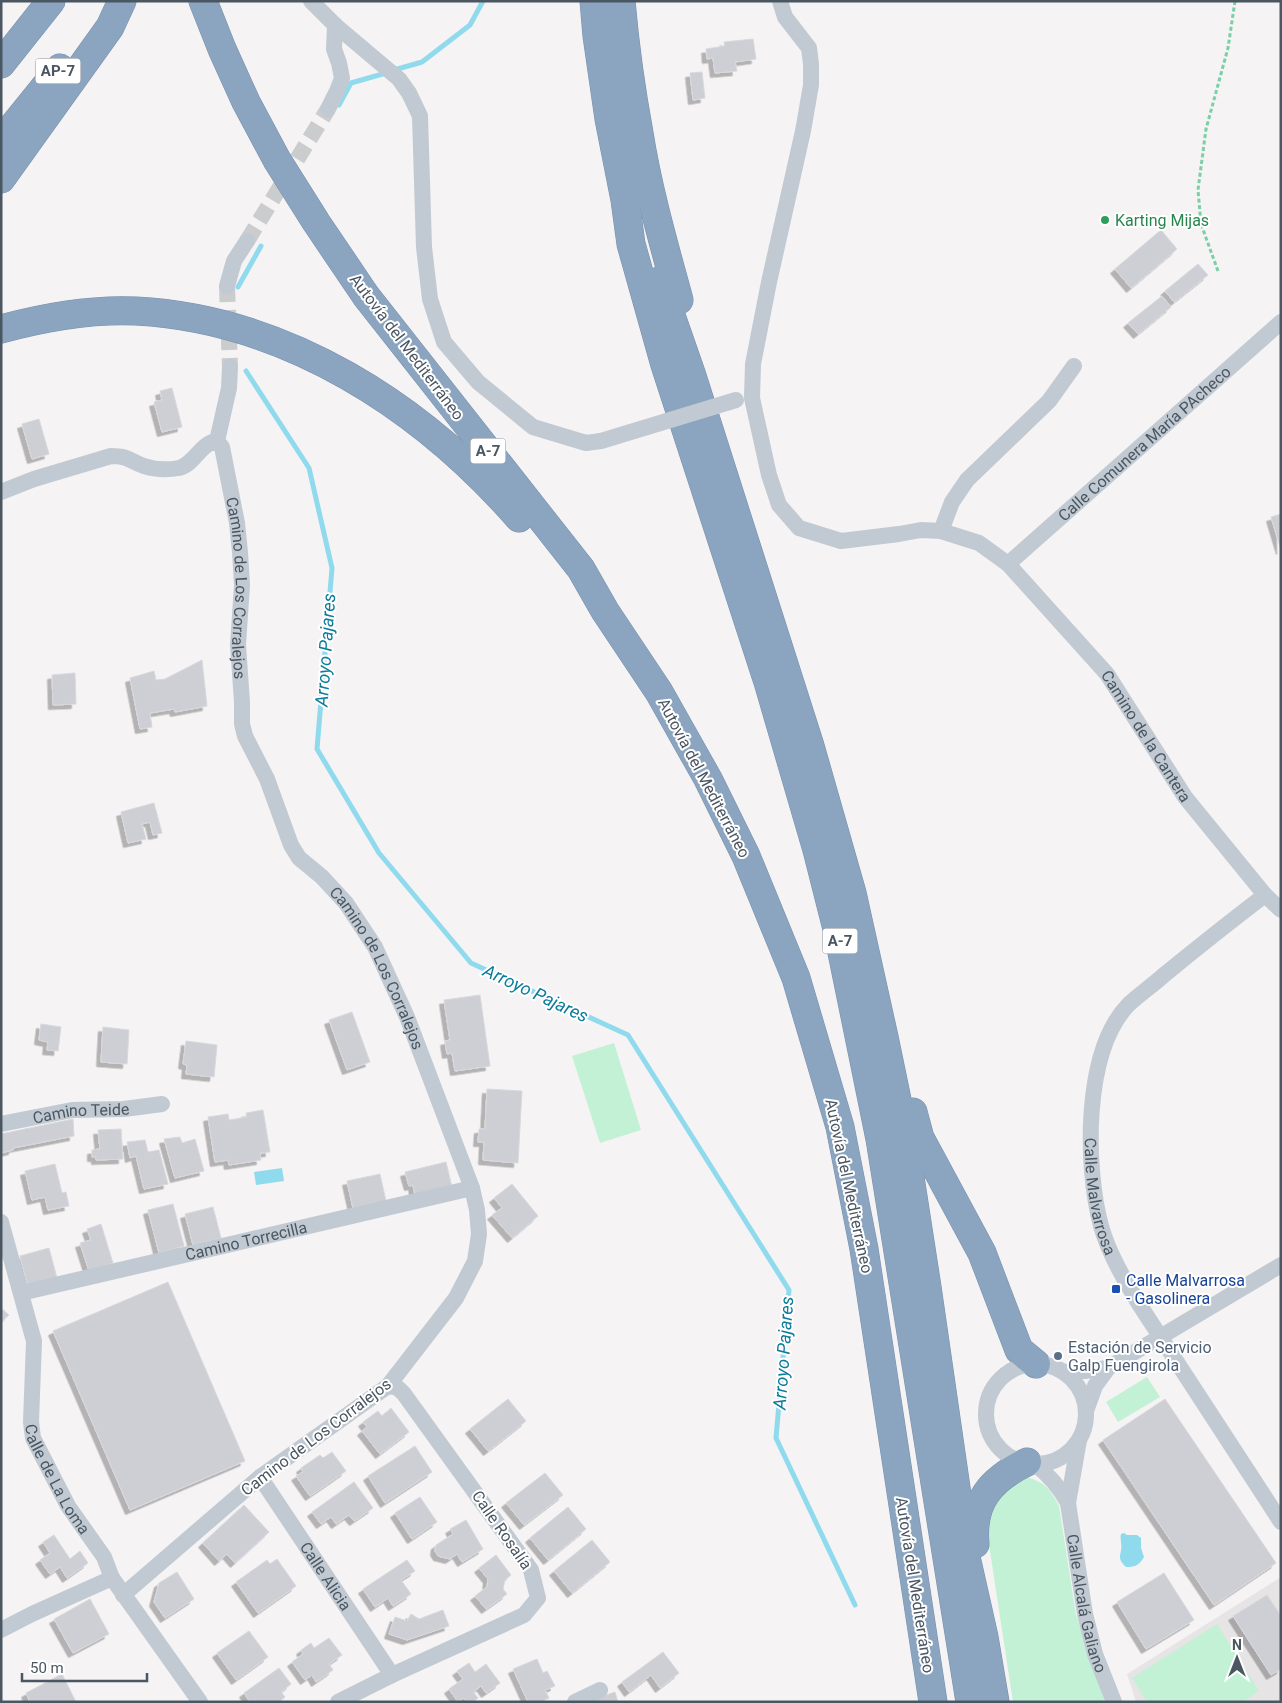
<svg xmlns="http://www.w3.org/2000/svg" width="1282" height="1703" font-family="Roboto,sans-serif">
<defs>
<filter id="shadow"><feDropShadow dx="-4.5" dy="4.5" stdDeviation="0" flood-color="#0004"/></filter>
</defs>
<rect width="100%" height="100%" fill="#f5f3f3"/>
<path fill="#e6e4e5" d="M1281,1577V1702H1136L1127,1674Z"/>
<g fill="#c3f1d5">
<path d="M614,1043L641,1130L600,1143L572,1056Z"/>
<path d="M1147,1377L1160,1397L1118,1422L1106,1402Z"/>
<path d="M1027,1477C1046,1483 1050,1489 1059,1506L1076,1615L1105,1702H1013L988,1538V1520L1002,1489Z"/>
<path d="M1217,1624L1259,1691L1243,1702H1147L1132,1678Z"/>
</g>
<g fill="#90daee">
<path d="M282,1168L284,1181L256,1185L254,1172Z"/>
<path d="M1124,1533L1127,1535H1137L1141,1538V1548L1144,1557C1139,1565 1136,1567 1126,1567C1115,1557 1123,1554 1121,1543C1121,1540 1120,1537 1121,1534Z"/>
</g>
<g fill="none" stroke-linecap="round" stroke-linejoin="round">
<g stroke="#90daee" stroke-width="5">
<path d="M394,70L422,62L470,25L483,1"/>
<path d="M339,105L351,83L386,73"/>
<path d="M238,287L261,246"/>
<path d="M246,371L309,468L332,568L317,749L379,853L471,963L628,1035L789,1290L776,1438L855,1605"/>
</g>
</g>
<g fill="#cdcfd5" stroke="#d7d9de" filter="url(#shadow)">
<path d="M753,39L756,59L735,62L737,71L715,73L713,58L707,59L706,49L725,46L724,42Z"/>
<path d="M702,72L705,98L693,100L690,73Z"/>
<path d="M1161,230L1177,249L1131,288L1115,269Z"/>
<path d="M1198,264L1208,275L1174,302L1165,291Z"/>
<path d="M1162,296L1171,307L1138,334L1128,323Z"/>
<path d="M172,388L182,427L162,432L154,402L162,400L160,391Z"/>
<path d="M39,419L49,454L32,459L22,424Z"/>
<path d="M1281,514V550L1271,517Z"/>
<path d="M202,660L207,706L175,712L174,709L150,713L152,727L140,729L130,678L154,671L156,680L165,679Z"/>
<path d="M75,673L76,704L53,705L52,675Z"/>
<path d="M154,803L162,833L153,835L150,822L142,824L146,839L128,843L121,812Z"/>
<path d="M480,995L490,1066L455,1071L452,1053L447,1054L445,1041L450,1040L444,1000Z"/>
<path d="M352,1012L370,1062L347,1070L329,1020Z"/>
<path d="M41,1024L61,1027L58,1051L47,1050L48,1042L39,1040Z"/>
<path d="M103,1027L129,1030L127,1064L101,1062Z"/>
<path d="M186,1041L217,1045L214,1077L186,1074L187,1065L183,1064Z"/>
<path d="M487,1089L522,1091L518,1163L483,1160L484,1142H478L479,1129H485Z"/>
<path d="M263,1110L270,1152L260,1153L261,1160L229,1165L228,1160L215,1162L208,1117L228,1114L229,1120L247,1117L246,1113Z"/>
<path d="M73,1119L74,1136L13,1148V1150L1,1153V1134Z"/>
<path d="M121,1129L123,1159L96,1160V1157H92V1150L100,1149L98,1130Z"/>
<path d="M180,1137L182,1143L195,1139L204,1171L175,1178L164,1139Z"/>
<path d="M145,1140L148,1152L159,1150L168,1184L144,1189L136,1156L130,1158L127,1142Z"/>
<path d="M446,1162L452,1187L415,1196L413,1185L409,1186L405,1172Z"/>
<path d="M55,1164L62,1193L66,1192L69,1206L48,1210L45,1197L32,1200L25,1171Z"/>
<path d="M380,1174L386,1201L353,1208L347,1181Z"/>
<path d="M512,1184L538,1216L512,1238L492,1215L502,1208L494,1198Z"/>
<path d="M173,1204L184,1246L159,1253L148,1210Z"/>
<path d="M213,1207L221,1238L193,1245L185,1214Z"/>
<path d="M101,1224L113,1263L89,1271L80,1243L91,1240L87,1229Z"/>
<path d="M49,1248L57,1278L28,1286L20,1256Z"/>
<path d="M168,1282L245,1461L130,1510L53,1331Z"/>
<path d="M1,1308L9,1315L1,1322Z"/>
<path d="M508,1399L526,1421L488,1451L470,1429Z"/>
<path d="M1165,1399L1276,1563L1214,1605L1103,1440Z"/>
<path d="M391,1408L409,1432L380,1454L362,1431L367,1427L363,1422L378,1411L382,1416Z"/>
<path d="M415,1446L432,1472L385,1503L368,1476Z"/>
<path d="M332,1452L346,1471L310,1496L296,1476L303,1472L301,1468L320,1455L323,1458Z"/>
<path d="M545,1473L563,1495L524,1525L506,1503Z"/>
<path d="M354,1482L373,1508L354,1521L349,1515L336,1524L331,1517L321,1524L312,1512Z"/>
<path d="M420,1497L437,1522L412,1539L395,1513Z"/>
<path d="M244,1505L269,1532L235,1563L227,1554L219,1561L203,1543Z"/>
<path d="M568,1507L586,1529L548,1560L530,1538Z"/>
<path d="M466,1520L483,1549L462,1562L457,1554L450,1559L438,1556L435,1551L436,1545L453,1534L450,1529Z"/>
<path d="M54,1535L70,1559L80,1551L88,1563L67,1578L60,1567L50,1574L40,1560L50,1553L43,1542Z"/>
<path d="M592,1540L610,1562L572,1593L554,1571Z"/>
<path d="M496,1555L511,1575L505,1580L503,1589L507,1594L486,1609L475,1596L487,1587L488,1579L479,1568Z"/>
<path d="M277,1559L296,1586L258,1613L236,1582L267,1560L270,1564Z"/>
<path d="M407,1560L415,1571L401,1580L411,1594L393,1606L388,1598L375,1607L363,1589Z"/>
<path d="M177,1572L194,1599L165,1618L154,1602L159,1583Z"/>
<path d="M1164,1573L1194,1620L1146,1649L1117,1602Z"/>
<path d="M1267,1595L1281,1616V1669L1271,1675L1233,1616Z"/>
<path d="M90,1599L109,1634L73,1653L54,1619Z"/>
<path d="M443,1610L449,1626L407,1640L389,1634L395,1617L407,1621L411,1614L419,1619Z"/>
<path d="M249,1631L268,1657L236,1680L217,1653Z"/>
<path d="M329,1638L342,1655L329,1664L333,1670L316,1682L312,1675L305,1680L292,1662L303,1654L301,1650L311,1643L314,1648Z"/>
<path d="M663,1652L679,1673L660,1688L651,1675L629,1692L622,1682Z"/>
<path d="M537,1659L543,1673L547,1671L555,1686L545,1690L549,1698L540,1702H528L513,1669Z"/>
<path d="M469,1663L475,1672L486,1664L500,1683L486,1693L481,1686L473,1692L478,1698L473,1702H467L464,1698L458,1702L449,1689L463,1679L457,1671Z"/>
<path d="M279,1668L291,1684L281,1692L285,1697L279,1702H256L255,1700L250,1702L244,1693Z"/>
<path d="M62,1674L76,1702H30L26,1693Z"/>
<path d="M615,1692L618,1702H586Z"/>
</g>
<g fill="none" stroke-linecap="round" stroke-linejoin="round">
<g stroke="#caccce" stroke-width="16" stroke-dasharray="16 8" stroke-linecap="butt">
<path d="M247,241L328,109"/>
<path d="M227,286L230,367"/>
</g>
<defs>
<g id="motorway">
<path d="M203,1L222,49L246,102L277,160L316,222L366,296L581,569L605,611L659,692L708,779L746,856L796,978L840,1127L864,1249L933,1702"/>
<path d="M594,1L597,36L609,119L625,200L631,244L665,365L768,682L817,850L838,933L880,1139L970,1702"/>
<path d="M621,1C625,46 631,90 639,133C648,190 664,245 679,300"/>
<path d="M1,64L51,1"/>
<path d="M1,141L60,68"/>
<path d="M1,179L110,27L122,1"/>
<path d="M659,281L691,373L810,746L852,893L884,1037L901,1119L927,1287L966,1557L984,1637L995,1702"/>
<path d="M1,329C45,317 91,309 136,311C287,319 422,407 519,518"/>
<path d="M913,1112L920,1138L982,1253L1019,1350L1036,1364"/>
<path d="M975,1544C971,1502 991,1479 1027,1462"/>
</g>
</defs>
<use href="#motorway" stroke="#7690ad" stroke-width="29"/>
<path stroke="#7ad0a6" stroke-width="3" stroke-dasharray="4 2.5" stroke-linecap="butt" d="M1218,271L1201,224L1198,190L1206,129L1228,48L1235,1"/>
<g stroke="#c1cad2" stroke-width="16">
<path d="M311,1L335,25L399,79L409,93L420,116L424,247L430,299L444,342L478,382L533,427L586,443L601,441"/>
<path id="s1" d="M780,1L785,17L809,48L811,64V85L803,131L769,282L753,364L752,398L769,475L779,505L799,528L841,541L899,534L921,530L941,531L979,543L1008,564L1107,674L1185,797L1265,895L1281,910"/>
<path d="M328,109L337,91L342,78L339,63L334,49L335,25"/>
<path d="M227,286L234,261L247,241"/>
<path d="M217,441L229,388L230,367"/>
<path id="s2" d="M1,492L34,479L111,456C129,456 130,461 144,466C156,470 168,470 179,468C195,464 200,443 217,441L222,447L237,523L240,552L242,585L238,645L242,702V724L245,736L267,779L291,845L299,858L322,877L346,903L375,947L407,1017L472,1188L477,1210L479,1234L475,1261L456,1298L388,1386L260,1477L123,1595"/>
<path d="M941,531L952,502L967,480L1049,401L1074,366"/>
<path id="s3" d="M1008,564L1281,322"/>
<path id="s4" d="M1265,895C1231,921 1197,948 1164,975C1153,985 1140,994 1129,1004C1083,1051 1085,1166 1101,1226C1109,1254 1124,1279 1139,1304L1281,1522"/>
<path id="s5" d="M1,1124L72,1110L124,1109L162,1104"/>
<path id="s6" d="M1,1222L34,1341L31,1422L33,1438L68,1506L104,1557L112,1578L200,1702"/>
<path id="s7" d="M21,1293L472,1188"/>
<circle cx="1036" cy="1414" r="50"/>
<path d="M1063,1372L1085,1371L1108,1368L1281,1265"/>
<path d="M1086,1411L1095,1386L1108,1368"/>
<path id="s8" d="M1079,1440L1068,1503L1085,1614L1095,1654L1114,1702"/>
<path d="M1034,1463C1049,1475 1059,1486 1068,1503"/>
<path id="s9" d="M260,1477L392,1675"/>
<path d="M1,1630L32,1614L112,1578"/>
<path d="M338,1702L392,1675L524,1615L538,1598L531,1570L404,1394L398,1388L388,1386"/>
<path d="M575,1702L600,1690"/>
</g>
<use href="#motorway" stroke="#8ba5c1" stroke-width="28"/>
<path stroke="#c1cad2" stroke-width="16" d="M601,441L736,400"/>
</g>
<circle fill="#2e9e5b" stroke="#fff" stroke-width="2" cx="1105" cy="220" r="5"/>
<rect fill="#1a4fb4" stroke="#fff" stroke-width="2" x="1111" y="1284" width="10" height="10" rx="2.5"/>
<circle fill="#5c6f8a" stroke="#fff" stroke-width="2" cx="1058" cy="1356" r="5"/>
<g text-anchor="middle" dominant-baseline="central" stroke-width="4" stroke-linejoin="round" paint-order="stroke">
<g fill="#fff" stroke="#808990" stroke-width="1">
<rect x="35.5" y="58.5" width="45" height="25" rx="4"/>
<rect x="470.5" y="438.5" width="35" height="25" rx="4"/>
<rect x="822.5" y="928.5" width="35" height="25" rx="4"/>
</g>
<g font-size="15" font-weight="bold" fill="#4a5661">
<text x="58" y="71">AP-7</text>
<text x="488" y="451">A-7</text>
<text x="840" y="941">A-7</text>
</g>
<g font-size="16" fill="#27864d" stroke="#fff" text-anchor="start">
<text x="1115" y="220">Karting Mijas</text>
</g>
<g font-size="16" fill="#4a5661" stroke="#fff">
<text transform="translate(407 347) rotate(53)">Autovía del Mediterráneo</text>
<text stroke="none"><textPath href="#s3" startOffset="182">Calle Comunera María PAcheco</textPath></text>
<text stroke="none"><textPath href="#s2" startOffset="384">Camino de Los Corralejos</textPath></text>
<text stroke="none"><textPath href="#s1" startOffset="995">Camino de la Cantera</textPath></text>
<text transform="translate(704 778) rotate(62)">Autovía del Mediterráneo</text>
<text stroke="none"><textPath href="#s2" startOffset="804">Camino de Los Corralejos</textPath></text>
<text stroke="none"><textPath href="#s5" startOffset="81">Camino Teide</textPath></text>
<text transform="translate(849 1186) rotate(78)">Autovía del Mediterráneo</text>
<text stroke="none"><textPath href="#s4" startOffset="376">Calle Malvarrosa</textPath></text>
<text stroke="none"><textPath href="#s7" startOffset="231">Camino Torrecilla</textPath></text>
<text transform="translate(316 1437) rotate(-37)">Camino de Los Corralejos</text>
<text stroke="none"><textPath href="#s6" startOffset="268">Calle de La Loma</textPath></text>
<text transform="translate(502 1530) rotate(55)">Calle Rosalía</text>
<text stroke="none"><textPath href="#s9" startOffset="119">Calle Alicia</textPath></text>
<text transform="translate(915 1585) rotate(81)">Autovía del Mediterráneo</text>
<text stroke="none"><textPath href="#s8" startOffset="166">Calle Alcalá Galiano</textPath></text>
</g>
<g font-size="16" fill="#164399" stroke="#fff" text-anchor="start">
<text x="1126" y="1280">Calle Malvarrosa<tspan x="1126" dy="18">- Gasolinera</tspan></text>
</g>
<g font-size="16" fill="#4e5e75" stroke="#fff" text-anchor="start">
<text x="1068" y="1347">Estación de Servicio<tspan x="1068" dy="18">Galp Fuengirola</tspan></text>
</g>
<g font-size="18" font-style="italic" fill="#0c7c9b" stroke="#fff">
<text transform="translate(325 650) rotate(-86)">Arroyo Pajares</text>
<text transform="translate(536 993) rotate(25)">Arroyo Pajares</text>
<text transform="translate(783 1353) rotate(-86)">Arroyo Pajares</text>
</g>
</g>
<rect width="1282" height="1703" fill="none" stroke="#4a5661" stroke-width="5"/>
<g transform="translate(1237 1658)" stroke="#ffffff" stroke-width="4" paint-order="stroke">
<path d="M0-4L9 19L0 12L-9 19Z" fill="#4a5661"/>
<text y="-8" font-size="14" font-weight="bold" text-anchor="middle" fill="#4a5661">N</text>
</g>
<path d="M22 1673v8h125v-8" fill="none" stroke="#4a5661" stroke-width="2.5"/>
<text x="30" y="1673" font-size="15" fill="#4a5661" stroke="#ffffff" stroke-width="4" paint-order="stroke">50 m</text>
</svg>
